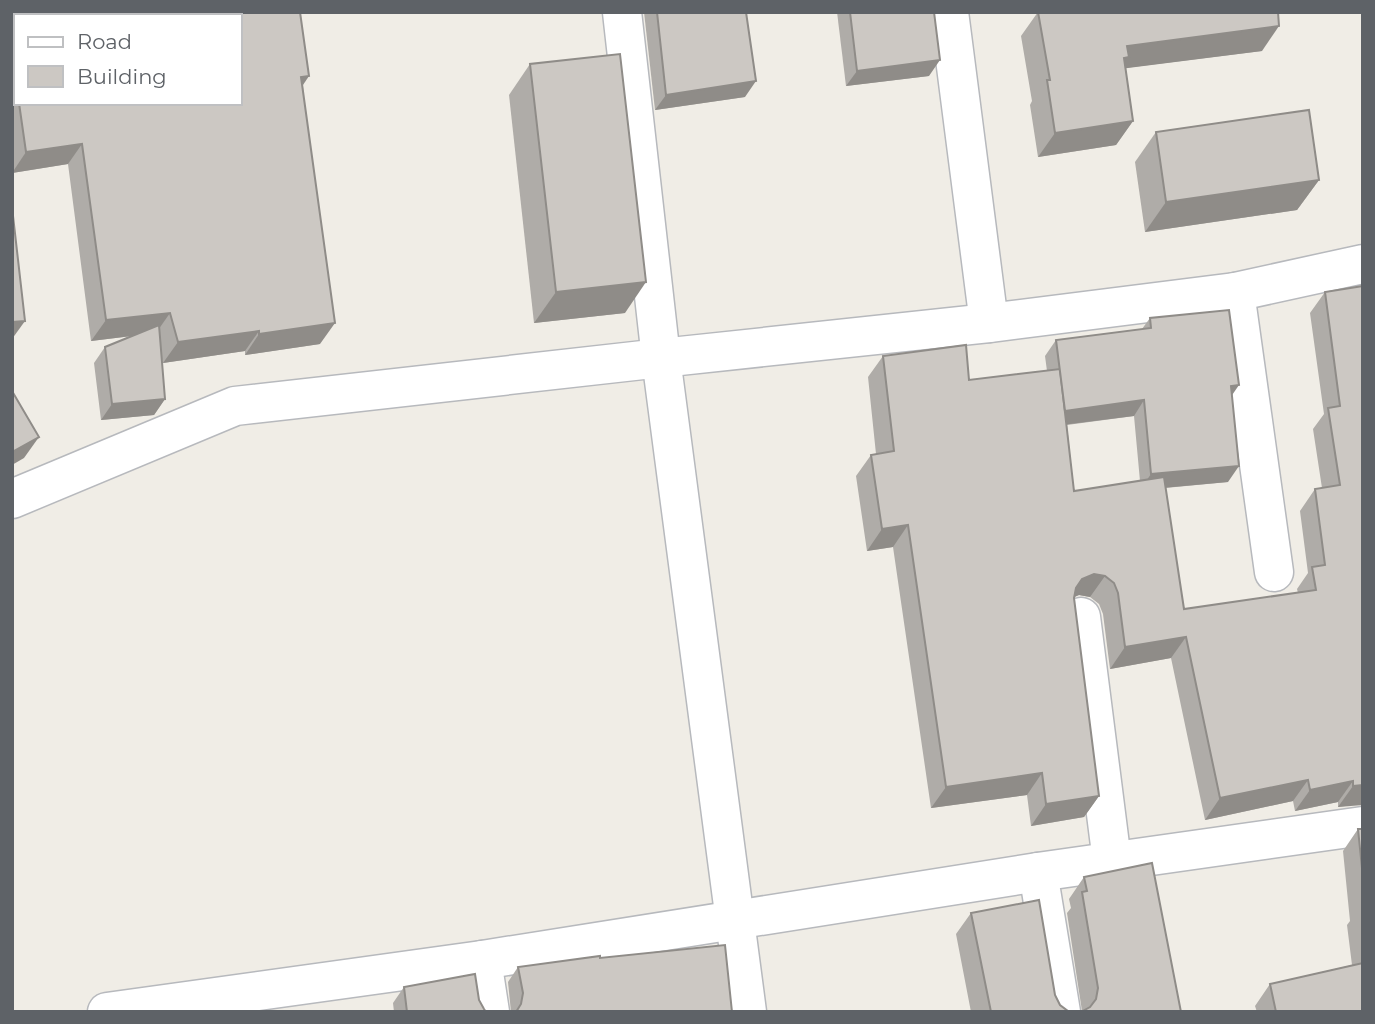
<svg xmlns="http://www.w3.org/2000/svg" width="1375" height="1024" font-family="Montserrat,sans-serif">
<rect width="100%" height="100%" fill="#f0ede6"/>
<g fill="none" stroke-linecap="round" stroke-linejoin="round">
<defs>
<g id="minor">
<path d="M622,12L661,358L747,1012"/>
<path d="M949,12L989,323"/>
<path d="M49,16L71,12"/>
<path d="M12,21H16"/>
<path d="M1235,292L1274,572"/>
<path d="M12,499L235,406L661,358L989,323L1235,292L1363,264"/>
<path d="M1081,617L1112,861"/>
<path d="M1038,872L1061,1012"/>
<path d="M482,960L490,1012"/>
<path d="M107,1012L482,960L1038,872L1363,826"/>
</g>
</defs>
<use href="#minor" stroke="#b7b9bd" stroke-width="41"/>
<use href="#minor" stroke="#fff" stroke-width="38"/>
</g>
<g fill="#afaca8" fill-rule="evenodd">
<path d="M644,12H746L745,97L655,110Z"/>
<path d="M837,12H934L929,76L846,86Z"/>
<path d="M1038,12L1262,51L1125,68L1133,121L1116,145L1038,157L1030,105L1032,101L1021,36Z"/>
<path d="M12,56H16V103H240L303,86L320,344L245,355V351L163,363L161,355L165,399L154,415L101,420L94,363L105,347L132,336L91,341L68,164L12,173Z"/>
<path d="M530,64L625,313L534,323L509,95Z"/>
<path d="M1156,132L1319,180L1297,210L1145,232L1135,162Z"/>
<path d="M1363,286L1360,804L1338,807V802L1295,811L1293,801L1205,820L1171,658L1110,669L1103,614L1099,604L1090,597L1079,595L1074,597L1099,796L1084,817L1031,826L1027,795L931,808L893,547L867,551L856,476L871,455L876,454L868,377L883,356L969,380L1047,371L1045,356L1056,340L1142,329L1150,318L1232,395L1228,482L1165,488L1184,609L1298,593L1297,589L1308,573L1300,511L1315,489L1322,488L1313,429L1324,414L1310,313L1325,292ZM1134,416L1140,481L1074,491L1067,425Z"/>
<path d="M1358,829H1363V1012H1257L1255,1006L1270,984L1352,965L1347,925L1350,921L1343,851Z"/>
<path d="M1084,877L1181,1012L1082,1011L1067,913L1071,908L1069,899Z"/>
<path d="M971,913L1055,995L1060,1005L1068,1011L1079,1012H971L956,934Z"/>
<path d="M600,958L732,1012H511L508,982L518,967Z"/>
<path d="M404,987L479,1000L484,1009L486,1012H394L393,1003Z"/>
</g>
<g fill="#8f8c88">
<path d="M1279,26L1262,51L1120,69L1127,46Z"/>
<path d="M940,60L929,76L846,86L857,71Z"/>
<path d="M309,76L295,97L301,77Z"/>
<path d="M756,81L745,97L655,110L666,95Z"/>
<path d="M1133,121L1116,145L1038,157L1055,133Z"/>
<path d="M82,144L68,164L12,173L26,152Z"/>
<path d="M1319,180L1297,210L1145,232L1166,202Z"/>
<path d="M646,282L625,313L534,323L556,292Z"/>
<path d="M170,313L156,333L91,341L106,320Z"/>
<path d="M25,321L12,339V322Z"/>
<path d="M335,323L320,344L245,355L259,334Z"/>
<path d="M259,331L245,351L163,363L178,342Z"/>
<path d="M1239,385L1228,401L1231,386Z"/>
<path d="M165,399L154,415L101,420L112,404Z"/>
<path d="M1144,400L1134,416L1054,426L1065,411Z"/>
<path d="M39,437L24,458L12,465V452Z"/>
<path d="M1239,466L1228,482L1140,490L1151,474Z"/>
<path d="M908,525L893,547L867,551L882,529Z"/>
<path d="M1094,574L1105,576L1090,597L1079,595L1067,600L1082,579Z"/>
<path d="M1186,637L1171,658L1110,669L1125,647Z"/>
<path d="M1042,773L1027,795L931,808L946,787Z"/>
<path d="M1308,780L1293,801L1205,820L1220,798Z"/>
<path d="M1353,781L1338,802L1295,811L1310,790Z"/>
<path d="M1363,785V805L1338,807L1353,786Z"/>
<path d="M1099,796L1084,817L1031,826L1046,804Z"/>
</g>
<g fill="#ccc8c3" stroke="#8f8c88" stroke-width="2">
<path d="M206,12H300L309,76L301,77L335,323L259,334V331L178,342L170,313L106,320L82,144L26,152L19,103H240V16H179Z"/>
<path d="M657,12H746L756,81L666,95Z"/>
<path d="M850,12H934L940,60L857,71Z"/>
<path d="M1038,12H1278L1279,26L1127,46L1129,57L1124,58L1133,121L1055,133L1047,80H1050Z"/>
<path d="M163,13L164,16H147Z"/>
<path d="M620,54L646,282L556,292L530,64Z"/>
<path d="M12,56H16V85L12,63Z"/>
<path d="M1309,110L1319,180L1166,202L1156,132Z"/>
<path d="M12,207L25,321L12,322Z"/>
<path d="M1363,286V785L1353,786V781L1310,790L1308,780L1220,798L1186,637L1125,647L1118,593L1114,583L1105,576L1094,574L1082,579L1076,588L1074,598L1099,796L1046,804L1042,773L946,787L908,525L882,529L871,455L894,451L883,356L966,345L969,380L1060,369L1074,491L1164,477L1184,609L1316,590L1312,567L1325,565L1315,489L1340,485L1328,408L1340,406L1325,292Z"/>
<path d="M1229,310L1239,385L1231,386L1239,466L1151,474L1144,400L1065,411L1056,340L1151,328L1150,318Z"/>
<path d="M159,325L165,399L112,404L105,347Z"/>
<path d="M12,391L39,437L12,452Z"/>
<path d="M1358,829H1363V878Z"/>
<path d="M1152,863L1181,1012H1081L1090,1007L1096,999L1098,988L1082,892L1087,891L1084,877Z"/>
<path d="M1039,900L1055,995L1060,1005L1068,1011L1079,1012H991L971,913Z"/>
<path d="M725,945L732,1012H516L521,1004L523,993L518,967L600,956V958Z"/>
<path d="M1363,963V1012H1276L1270,984Z"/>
<path d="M475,974L479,1000L484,1009L486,1012H407L404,987Z"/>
</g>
<rect width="1375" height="1024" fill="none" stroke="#5e6267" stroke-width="28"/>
<rect x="14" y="14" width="228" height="91" fill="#ffffff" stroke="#bfc0c2" stroke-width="2"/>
<rect x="28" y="37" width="35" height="10" fill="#ffffff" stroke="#bfc0c2" stroke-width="2"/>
<text x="77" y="49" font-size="21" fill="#5e6267">Road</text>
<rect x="28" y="66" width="35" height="21" fill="#ccc8c3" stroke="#bfc0c2" stroke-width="2"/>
<text x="77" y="84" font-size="21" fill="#5e6267">Building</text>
</svg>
